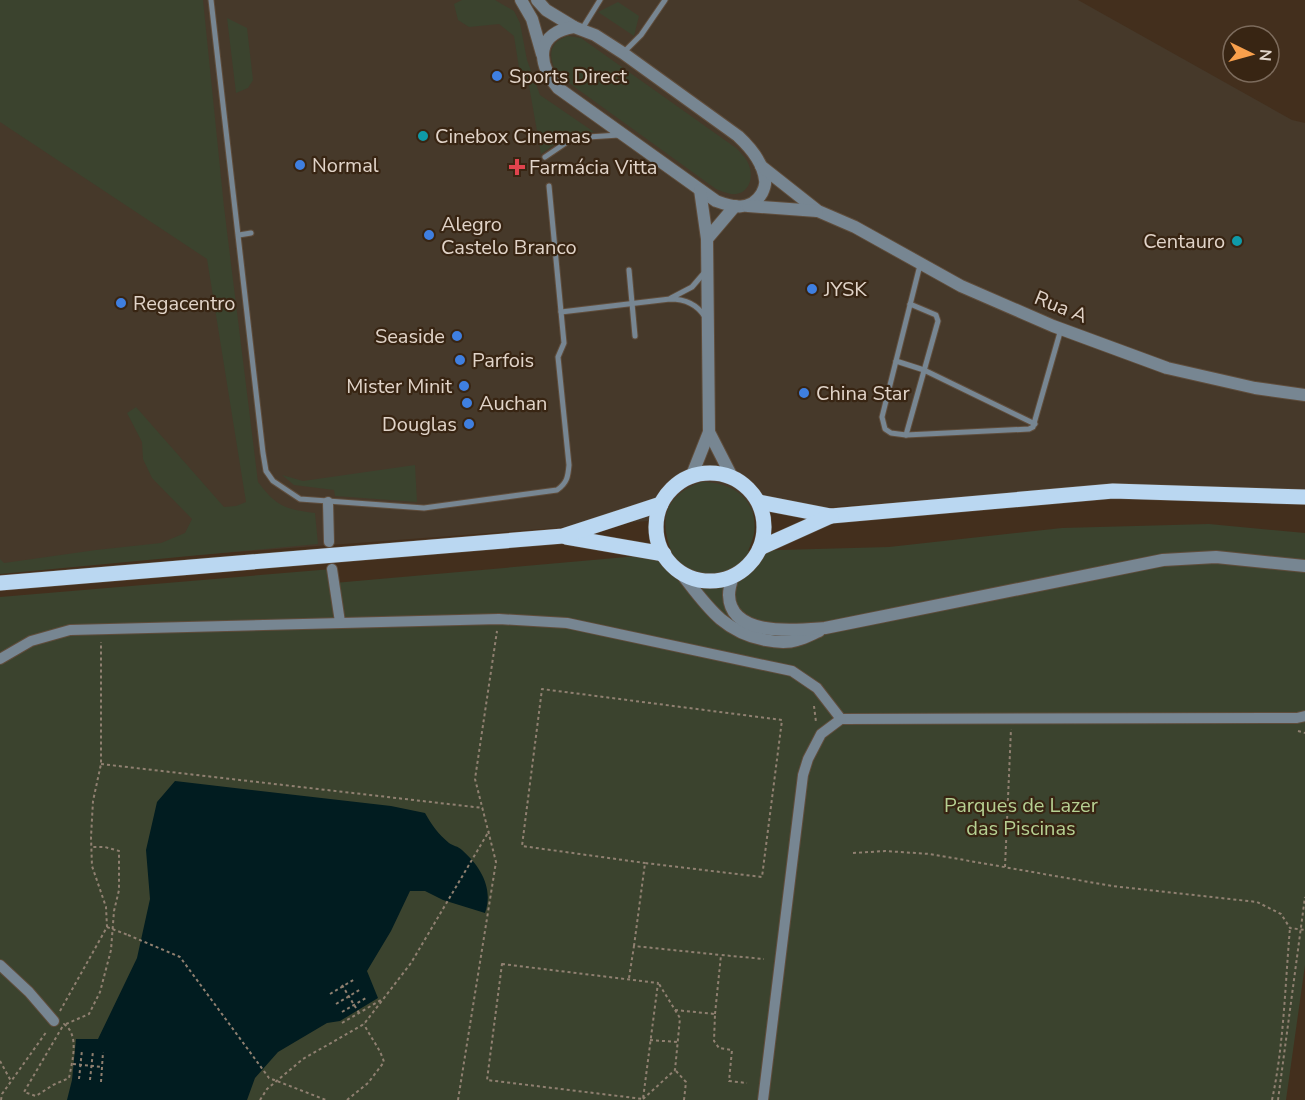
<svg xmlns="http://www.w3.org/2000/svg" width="1305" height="1100" font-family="'Nunito Sans',sans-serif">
<rect width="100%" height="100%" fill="#432f1d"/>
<path fill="#46392a" d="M0,0H1078L1292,120L1305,123V494L1083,488L0,570Z"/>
<g fill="#3b432e">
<path d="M0,0H203L224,207L258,482C277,507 285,509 315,513L318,544L0,574V559L4,563L96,550L161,543L185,533L192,519L152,478L143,459L142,442L127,413L136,407L224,507L236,506L246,502L207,259L0,122Z"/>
<path d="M462,0H495L514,11L520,23L527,60L540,95L594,132L567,136L541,154L528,80L523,71L519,68L514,36L499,24L469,27L458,20L454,4Z"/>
<path d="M618,2L639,16L634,36L598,12Z"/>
<path d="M227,18L247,28L253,80L248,88L236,93Z"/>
<path d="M568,36L581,38L736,148C740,152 746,158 748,163C755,177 749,196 731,194C726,193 721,191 716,189L558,75C549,59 546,43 568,36Z"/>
<path d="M415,465L417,502L335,496L334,490L294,485L282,475L303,481Z"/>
<path d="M702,482C733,482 759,500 754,534C753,539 750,546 748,551L889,547L1062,528L1209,524L1305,533V965L1286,1100H0V597L332,569L334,583L672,553C658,519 665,495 702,482Z"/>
</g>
<path fill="#011c20" d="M175,781L391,806L425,813C431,824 439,835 449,843C453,846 458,846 462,850C480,866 494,888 485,913L443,900L425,891H410L391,931L367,971L378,998L340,1021L327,1023L278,1052L255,1078L247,1100H67L72,1080L76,1039H98L137,958L150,899L146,850L157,802Z"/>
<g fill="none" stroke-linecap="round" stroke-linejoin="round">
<defs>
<g id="service">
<path d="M211,0L263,453L266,471L273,481L300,499L424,508L557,490C567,483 568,477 569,465L558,357L564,343L549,186"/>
<path d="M582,29L600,0"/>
<path d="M624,52L641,35L665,0"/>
<path d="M545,157L573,138L619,135"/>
<path d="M239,235L251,233"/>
<path d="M920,265L882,417L885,429L891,433L906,435L1029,429L1033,427L1061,329"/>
<path d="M629,270L635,336"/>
<path d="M671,298L692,287L704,273"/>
<path d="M561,312L670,299C685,299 697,304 705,317"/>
<path d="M896,361L924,370L1035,424"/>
<path d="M906,435L938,321L936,315L910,304"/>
</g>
<g id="minor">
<path d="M328,502L329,542"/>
<path d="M332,569L340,622"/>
<path d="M0,659L31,641L70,630L499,619L567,623L792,671L817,688L841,719L1297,718L1305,716"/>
<path d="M0,965L29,992L54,1021"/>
<path d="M763,1100L803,775L808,759L821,734L841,719"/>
</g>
<g id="tertiary">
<path d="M521,0L532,19L542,54"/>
<path d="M537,0L546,10L574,27"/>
<path d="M574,27L595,35L623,53L738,136C751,148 763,162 765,180C766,185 764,189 762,193C751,212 732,207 716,201L558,88C536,62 536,33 574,27Z"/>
<path d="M761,166L818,211L855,227L961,286L1053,326L1167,368L1255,388L1305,395"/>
<path d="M748,206L817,211"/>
<path d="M707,239L735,206"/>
<path d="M709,432L732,477"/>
<path d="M692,475L709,432L707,239L700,190"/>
<path d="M681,573C707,606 722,631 765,640C775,642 788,643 797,640C805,638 812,634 819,631"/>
<path d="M733,576C731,582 729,589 729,595C730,638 797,630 825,628L1163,560L1216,557L1305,566"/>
</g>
<g id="primary">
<circle cx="710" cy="527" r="54"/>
<path d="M759,502L831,516L1113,491L1305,497"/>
<path d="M566,537L664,554"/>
<path d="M760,548L831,516"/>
<path d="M0,583L563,536L661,504"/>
</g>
</defs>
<use href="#service" stroke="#5f4d3c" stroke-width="7"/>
<use href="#minor" stroke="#5f4d3c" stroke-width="12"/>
<use href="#tertiary" stroke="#5f4d3c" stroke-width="14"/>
<use href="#primary" stroke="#5f4d3c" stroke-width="16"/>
<g stroke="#908071" stroke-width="2" stroke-dasharray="3 3" stroke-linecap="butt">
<path d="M814,706L816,722"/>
<path d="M1298,731L1305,733"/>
<path d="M101,764L483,808"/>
<path d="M853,853L885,851L930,854L1112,886L1257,902L1281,914L1290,928L1305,930"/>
<path d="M1005,867L1011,729"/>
<path d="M107,927L128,935"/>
<path d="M634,946L645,863L762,877L782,720L542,689L522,846L645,863"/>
<path d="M502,964L658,983L643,1099L487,1080Z"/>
<path d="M629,978L634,946L721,955"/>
<path d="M342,985L359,1013"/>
<path d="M330,994L355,979"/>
<path d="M336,1004L361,989"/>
<path d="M675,1010L715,1014L714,1041L719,1048L732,1050L729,1081L747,1083"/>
<path d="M60,1011L107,927L106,907L92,866L91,837L93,801L101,764V642"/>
<path d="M342,1012L366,998"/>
<path d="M715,1014L721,955L764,959"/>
<path d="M342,1023L381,1000"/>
<path d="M64,1024C80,1035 72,1062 69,1078L53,1085L36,1096L24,1092Z"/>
<path d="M66,1024L89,1014L100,992L111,950L114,911L119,890V851L105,847H91"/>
<path d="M650,1040L677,1042"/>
<path d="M0,1061L11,1081"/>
<path d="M73,1064L103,1067"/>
<path d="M676,1071L686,1082L684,1100"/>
<path d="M79,1079L82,1050"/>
<path d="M90,1080L93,1051"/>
<path d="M101,1082L103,1052"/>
<path d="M643,1099L675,1070L680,1018L659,984"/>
<path d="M1,1100L2,1094L47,1031"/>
<path d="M260,1100L267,1089L303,1059L364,1024L411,963L489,831"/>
<path d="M347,1100L368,1083L384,1062C380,1048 370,1037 364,1024"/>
<path d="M458,1100L496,862L475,779L497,631"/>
<path d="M1272,1100C1284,1044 1285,985 1290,928"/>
<path d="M1278,1100L1305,897"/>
</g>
<use href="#service" stroke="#778692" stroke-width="5"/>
<use href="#minor" stroke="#778692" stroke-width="10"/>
<use href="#tertiary" stroke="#778692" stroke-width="12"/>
<use href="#primary" stroke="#bad7f1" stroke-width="15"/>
<path stroke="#908071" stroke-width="2" stroke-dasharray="3 3" stroke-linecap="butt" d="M128,935L180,957L269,1078L326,1100"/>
</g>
<g fill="#3f7fe0" stroke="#382513" stroke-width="2">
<circle cx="497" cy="76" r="6"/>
<circle cx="300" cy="165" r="6"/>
<circle cx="429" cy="235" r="6"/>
<circle cx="812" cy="289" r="6"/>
<circle cx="121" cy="303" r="6"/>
<circle cx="457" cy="336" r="6"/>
<circle cx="460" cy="360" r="6"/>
<circle cx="464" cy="386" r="6"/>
<circle cx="804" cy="393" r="6"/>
<circle cx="467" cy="403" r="6"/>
<circle cx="469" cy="424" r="6"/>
</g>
<g fill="#0f9aa8" stroke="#382513" stroke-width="2">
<circle cx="423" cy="136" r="6"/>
<circle cx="1237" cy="241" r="6"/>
</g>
<path fill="#e0444e" stroke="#382513" stroke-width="2" d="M514 158h6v6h6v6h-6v6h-6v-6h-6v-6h6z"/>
<g text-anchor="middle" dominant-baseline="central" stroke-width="4.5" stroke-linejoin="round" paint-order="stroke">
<g font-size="20" fill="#e1d4c9" stroke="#382513" text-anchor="start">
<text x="509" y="76">Sports Direct</text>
<text x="435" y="136">Cinebox Cinemas</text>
<text x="312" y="165">Normal</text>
<text x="529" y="167">Farmácia Vitta</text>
<text x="441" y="224">Alegro<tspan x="441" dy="23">Castelo Branco</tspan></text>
<text x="1225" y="241" text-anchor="end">Centauro</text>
<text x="824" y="289">JYSK</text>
<text x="133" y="303">Regacentro</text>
<text x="445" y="336" text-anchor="end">Seaside</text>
<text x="472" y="360">Parfois</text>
<text x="452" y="386" text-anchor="end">Mister Minit</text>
<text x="816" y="393">China Star</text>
<text x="479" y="403">Auchan</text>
<text x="457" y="424" text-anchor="end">Douglas</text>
</g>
<g font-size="20" fill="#e1d4c9" stroke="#382513">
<text transform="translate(1061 307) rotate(22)">Rua A</text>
</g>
<g font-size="20" fill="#b6d092" stroke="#382513">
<text x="1021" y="805">Parques de Lazer<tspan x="1021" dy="23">das Piscinas</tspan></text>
</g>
</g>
<g transform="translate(1251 54) rotate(95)"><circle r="28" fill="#382513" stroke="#7c6b5c" stroke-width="1.5"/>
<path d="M0-4.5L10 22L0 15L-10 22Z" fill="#f9a04c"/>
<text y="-9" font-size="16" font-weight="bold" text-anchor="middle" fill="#e1d4c9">N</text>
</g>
</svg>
